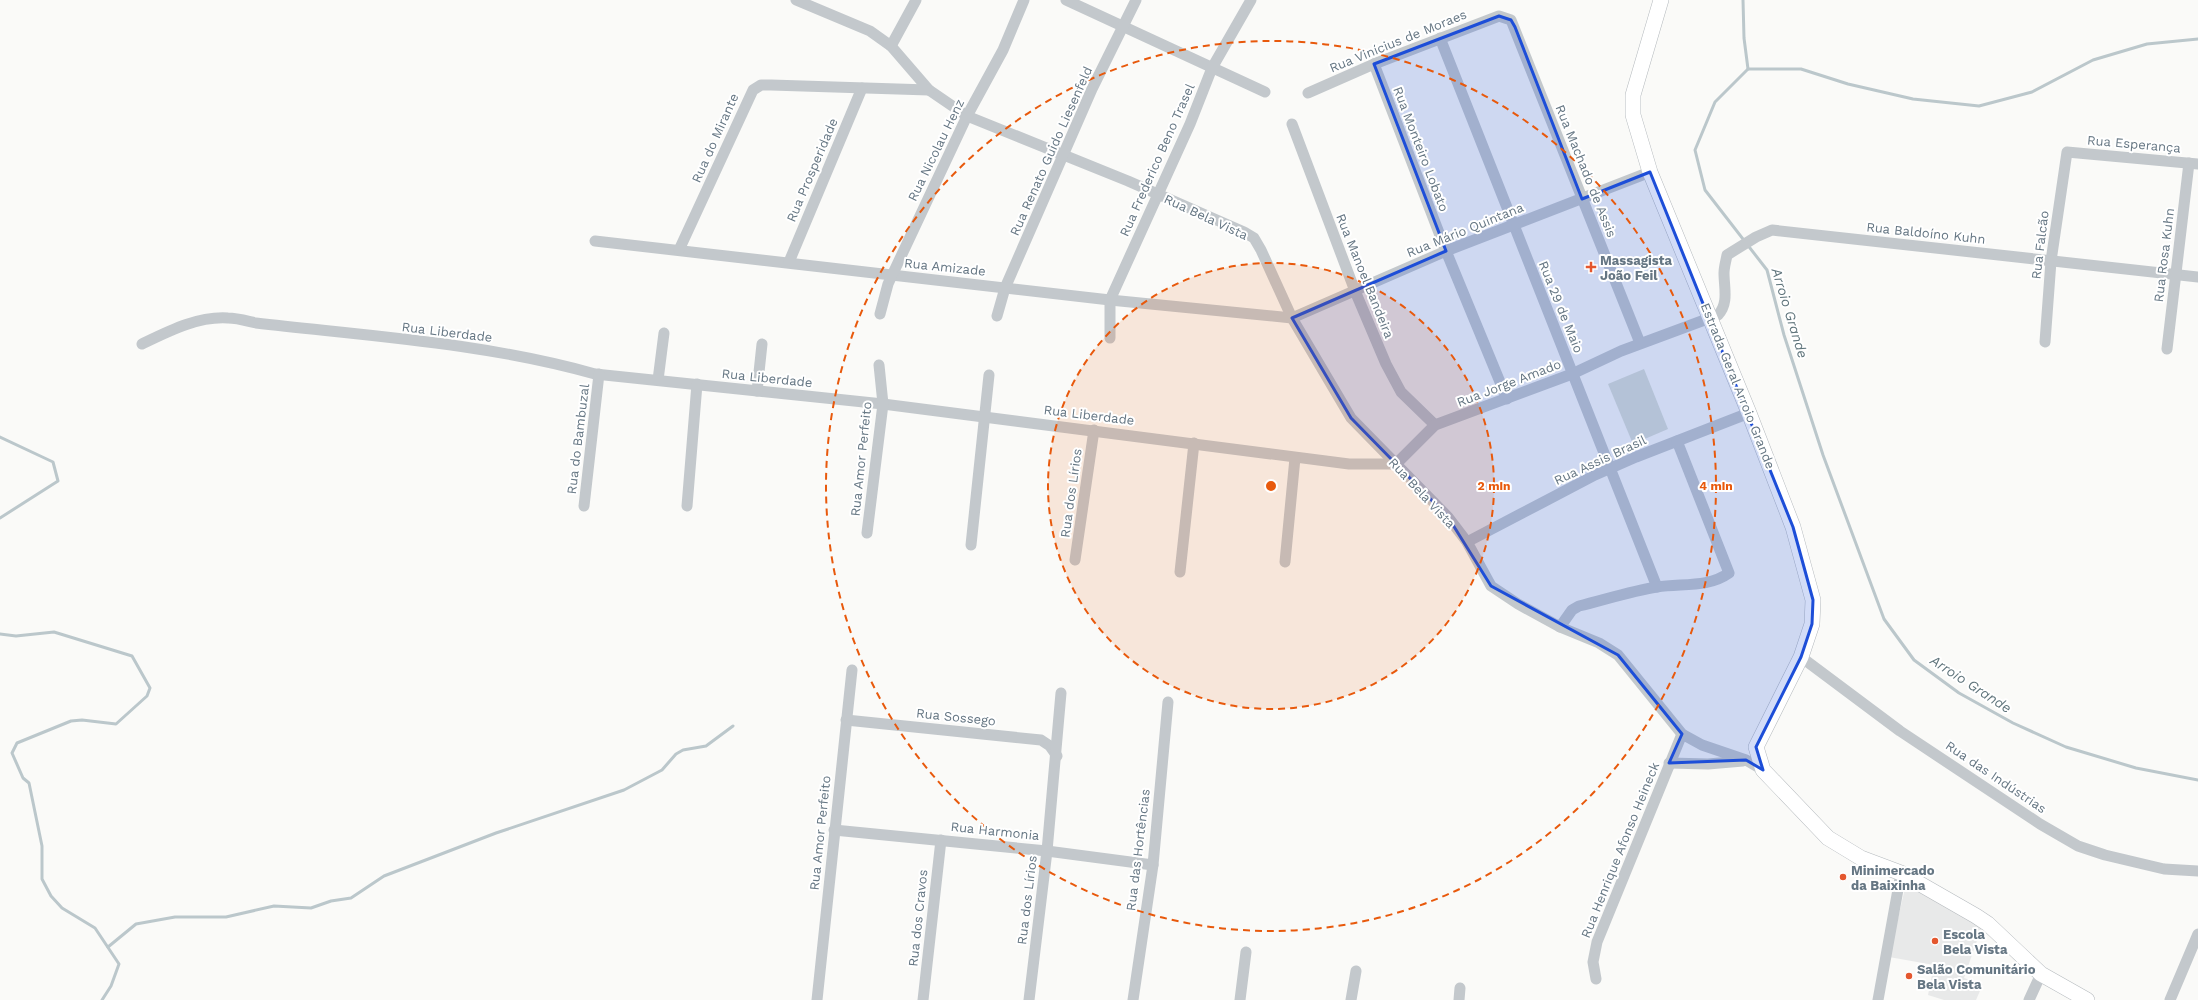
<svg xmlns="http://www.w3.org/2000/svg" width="2198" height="1000" font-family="'Work Sans',sans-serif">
<rect width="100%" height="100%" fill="#fafaf8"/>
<path fill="#e8e9e9" d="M1906,884L1982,926L1964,978L1983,984L1976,1000H1944L1928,995L1934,965L1889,957Z"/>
<path fill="#dadfd7" d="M1644,369L1668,429L1633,444L1608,384Z"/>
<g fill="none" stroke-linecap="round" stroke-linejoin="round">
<g stroke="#bbc7cb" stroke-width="3">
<path d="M1743,0L1744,38L1748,69"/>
<path d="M2198,39L2147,44L2093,60L2032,92L1979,106L1913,99L1848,84L1801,69H1748L1715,102L1695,150L1705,190L1767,270L1784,335L1823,455L1884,619L1914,660L1959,693L2013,723L2066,747L2136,768L2198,780"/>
<path d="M0,437L53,462L58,481L0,518"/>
<path d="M0,634L16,636L54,632L132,656L150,688L147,696L116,724L82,720L71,721L17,743L12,753L23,778L29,783L42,846V879L51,896L62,908L95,928L119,964L111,986L102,1000"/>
<path d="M108,947L136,924L175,917H226L274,906L311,908L331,901L351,898L384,876L496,833L624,790L662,770L676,754L683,750L706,746L733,726"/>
</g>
<defs>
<path id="major" d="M1661,0L1633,95V115L1650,172L1749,413L1793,527L1813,600L1812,624L1801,657L1756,747L1763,770L1828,838L1861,858L1901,873L1976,916L1988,924L2041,974L2087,1000"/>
</defs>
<use href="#major" stroke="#b5babe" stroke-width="16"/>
<g stroke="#c3c8cc" stroke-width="11">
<path d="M796,0L870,31L891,46L929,90L967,116L1128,181L1244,232L1254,238L1261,250L1292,318L1351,418L1448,517L1467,542L1491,586L1518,604L1560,627L1599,643L1618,655L1682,734L1702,745L1746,760L1763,770"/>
<path d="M1066,0L1265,92"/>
<path d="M1440,38L1657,587"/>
<path d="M891,46L916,0"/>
<path d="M1374,64L1446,251L1507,399"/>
<path d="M1308,93L1374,64L1499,16L1511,20L1640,343"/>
<path d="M1292,124L1355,291L1386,364L1401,392L1435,425"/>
<path d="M595,241L1110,300L1292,318L1446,251L1650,172"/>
<path d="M679,250L753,90L761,85H771L929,90"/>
<path d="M789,262L862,88"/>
<path d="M880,314L888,284L967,116L1003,50L1024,0"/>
<path d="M997,316L1005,288L1092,89L1136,0"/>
<path d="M1110,338V300L1190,124L1212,68L1251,0"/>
<path d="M2045,342L2051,261L2067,152L2198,164"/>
<path d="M142,344C169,331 198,316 228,318C237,318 247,321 256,323C369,336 485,343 595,374L883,404L1349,464H1396L1435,425L1572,374L1621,351L1718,315C1729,303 1724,288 1724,273C1724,267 1726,261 1727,255L1756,237L1772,230L2198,277"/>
<path d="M2167,349L2189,163"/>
<path d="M658,380L664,333"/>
<path d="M757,391L762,344"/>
<path d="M584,506L599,374"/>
<path d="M687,506L697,384"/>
<path d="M867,533L883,404L879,365"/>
<path d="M1467,542L1595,475L1636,457L1749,413"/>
<path d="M971,545L989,375"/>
<path d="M1075,560L1094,430"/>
<path d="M1285,562L1295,458"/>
<path d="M1180,572L1194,443"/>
<path d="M1560,627L1572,610L1579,606C1604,600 1631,591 1657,587C1682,583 1708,588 1729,573L1677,441"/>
<path d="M1801,657L1900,731L2040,824L2078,846L2105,855L2164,869L2198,871"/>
<path d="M846,720L1041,740L1050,746L1057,756"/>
<path d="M1669,763L1708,764L1743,761"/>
<path d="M834,830L1047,851L1153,865"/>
<path d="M1596,979L1593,962L1597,942L1682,734"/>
<path d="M817,1000L852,670"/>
<path d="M923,1000L941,840"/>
<path d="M1029,1000L1047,851L1061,693"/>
<path d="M1133,1000L1153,865L1168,702"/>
<path d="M1240,1000L1246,952"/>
<path d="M1351,1000L1356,971"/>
<path d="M1459,1000L1460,988"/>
<path d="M1878,1000L1901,873"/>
<path d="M2029,1000L2041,974"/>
<path d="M2170,1000L2198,934"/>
</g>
<use href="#major" stroke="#fff" stroke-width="15"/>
</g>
<path fill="#1d4ed8" fill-opacity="0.2" stroke="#1d4ed8" stroke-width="3" stroke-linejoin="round" d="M1499,16L1511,20L1515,27L1582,199L1650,172L1793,527L1813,600L1812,624L1801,657L1756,747L1763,770L1746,760L1669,763L1682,734L1618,655L1491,586L1448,517L1351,418L1292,318L1446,251L1374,64Z"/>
<circle cx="1271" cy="486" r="223" fill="#e8590c" fill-opacity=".12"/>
<g fill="none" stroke="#e8590c" stroke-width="2" stroke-dasharray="7 5">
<circle cx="1271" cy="486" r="223"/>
<circle cx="1271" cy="486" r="445"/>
</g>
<g fill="#e4572e" stroke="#fff" stroke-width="1.5">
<path d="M1589 261h4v4h4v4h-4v4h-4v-4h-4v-4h4z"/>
<circle cx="1843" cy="877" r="4"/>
<circle cx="1935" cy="941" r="4"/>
<circle cx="1909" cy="976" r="4"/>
</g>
<g text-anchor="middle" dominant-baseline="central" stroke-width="4" stroke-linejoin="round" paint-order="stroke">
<g font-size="13" fill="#657683" stroke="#fff">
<text transform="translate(1398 41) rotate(-22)">Rua Vinícius de Moraes</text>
<text transform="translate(715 138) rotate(-66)">Rua do Mirante</text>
<text transform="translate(2134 144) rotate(5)">Rua Esperança</text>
<text transform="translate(1421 149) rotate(69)">Rua Monteiro Lobato</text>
<text transform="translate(936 150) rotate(-64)">Rua Nicolau Henz</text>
<text transform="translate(1051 151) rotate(-66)">Rua Renato Guido Liesenfeld</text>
<text transform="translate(1157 160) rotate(-66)">Rua Frederico Beno Trasel</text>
<text transform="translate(812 170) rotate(-67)">Rua Prosperidade</text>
<text transform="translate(1586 171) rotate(68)">Rua Machado de Assis</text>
<text transform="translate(1206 217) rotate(25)">Rua Bela Vista</text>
<text transform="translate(1465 230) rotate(-22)">Rua Mário Quintana</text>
<text transform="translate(1926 233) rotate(6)">Rua Baldoíno Kuhn</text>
<text transform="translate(2040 245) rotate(-83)">Rua Falcão</text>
<text transform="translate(2164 255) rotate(-83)">Rua Rosa Kuhn</text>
<text transform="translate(945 267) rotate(6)">Rua Amizade</text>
<text transform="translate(1365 276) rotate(68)">Rua Manoel Bandeira</text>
<text transform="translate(1561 307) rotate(68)">Rua 29 de Maio</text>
<text transform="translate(447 332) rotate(7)">Rua Liberdade</text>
<text transform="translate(767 378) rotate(6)">Rua Liberdade</text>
<text transform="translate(1509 383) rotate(-21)">Rua Jorge Amado</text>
<text transform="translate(1738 386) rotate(68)">Estrada Geral Arroio Grande</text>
<text transform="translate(1089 415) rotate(7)">Rua Liberdade</text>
<text transform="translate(578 439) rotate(-83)">Rua do Bambuzal</text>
<text transform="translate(861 459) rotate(-84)">Rua Amor Perfeito</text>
<text transform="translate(1600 460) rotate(-25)">Rua Assis Brasil</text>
<text transform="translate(1071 493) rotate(-82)">Rua dos Lírios</text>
<text transform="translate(1422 493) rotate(47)">Rua Bela Vista</text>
<text transform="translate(956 717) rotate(6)">Rua Sossego</text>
<text transform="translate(1996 777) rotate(34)">Rua das Indústrias</text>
<text transform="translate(995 831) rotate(6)">Rua Harmonia</text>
<text transform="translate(820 833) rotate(-84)">Rua Amor Perfeito</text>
<text transform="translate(1138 850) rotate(-83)">Rua das Hortências</text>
<text transform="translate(1620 850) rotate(-68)">Rua Henrique Afonso Heineck</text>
<text transform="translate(1027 900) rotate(-83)">Rua dos Lírios</text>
<text transform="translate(918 918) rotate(-84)">Rua dos Cravos</text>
</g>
<g font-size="13" font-weight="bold" fill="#657683" stroke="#fff" text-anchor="start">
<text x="1600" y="260">Massagista<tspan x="1600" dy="15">João Feil</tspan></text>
<text x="1851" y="870">Minimercado<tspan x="1851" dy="15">da Baixinha</tspan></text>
<text x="1943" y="934">Escola<tspan x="1943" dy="15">Bela Vista</tspan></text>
<text x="1917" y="969">Salão Comunitário<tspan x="1917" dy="15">Bela Vista</tspan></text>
</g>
<g font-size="14" font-style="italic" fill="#60757c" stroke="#fff">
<text transform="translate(1790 313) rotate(73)">Arroio Grande</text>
<text transform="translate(1971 684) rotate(33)">Arroio Grande</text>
</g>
</g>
<circle cx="1271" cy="486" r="6" fill="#e8590c" stroke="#fff" stroke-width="2"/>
<g font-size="12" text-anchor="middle" font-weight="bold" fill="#e8590c" stroke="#fff" stroke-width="4" stroke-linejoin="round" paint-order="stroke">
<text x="1494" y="490">2 min</text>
<text x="1716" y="490">4 min</text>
</g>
</svg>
